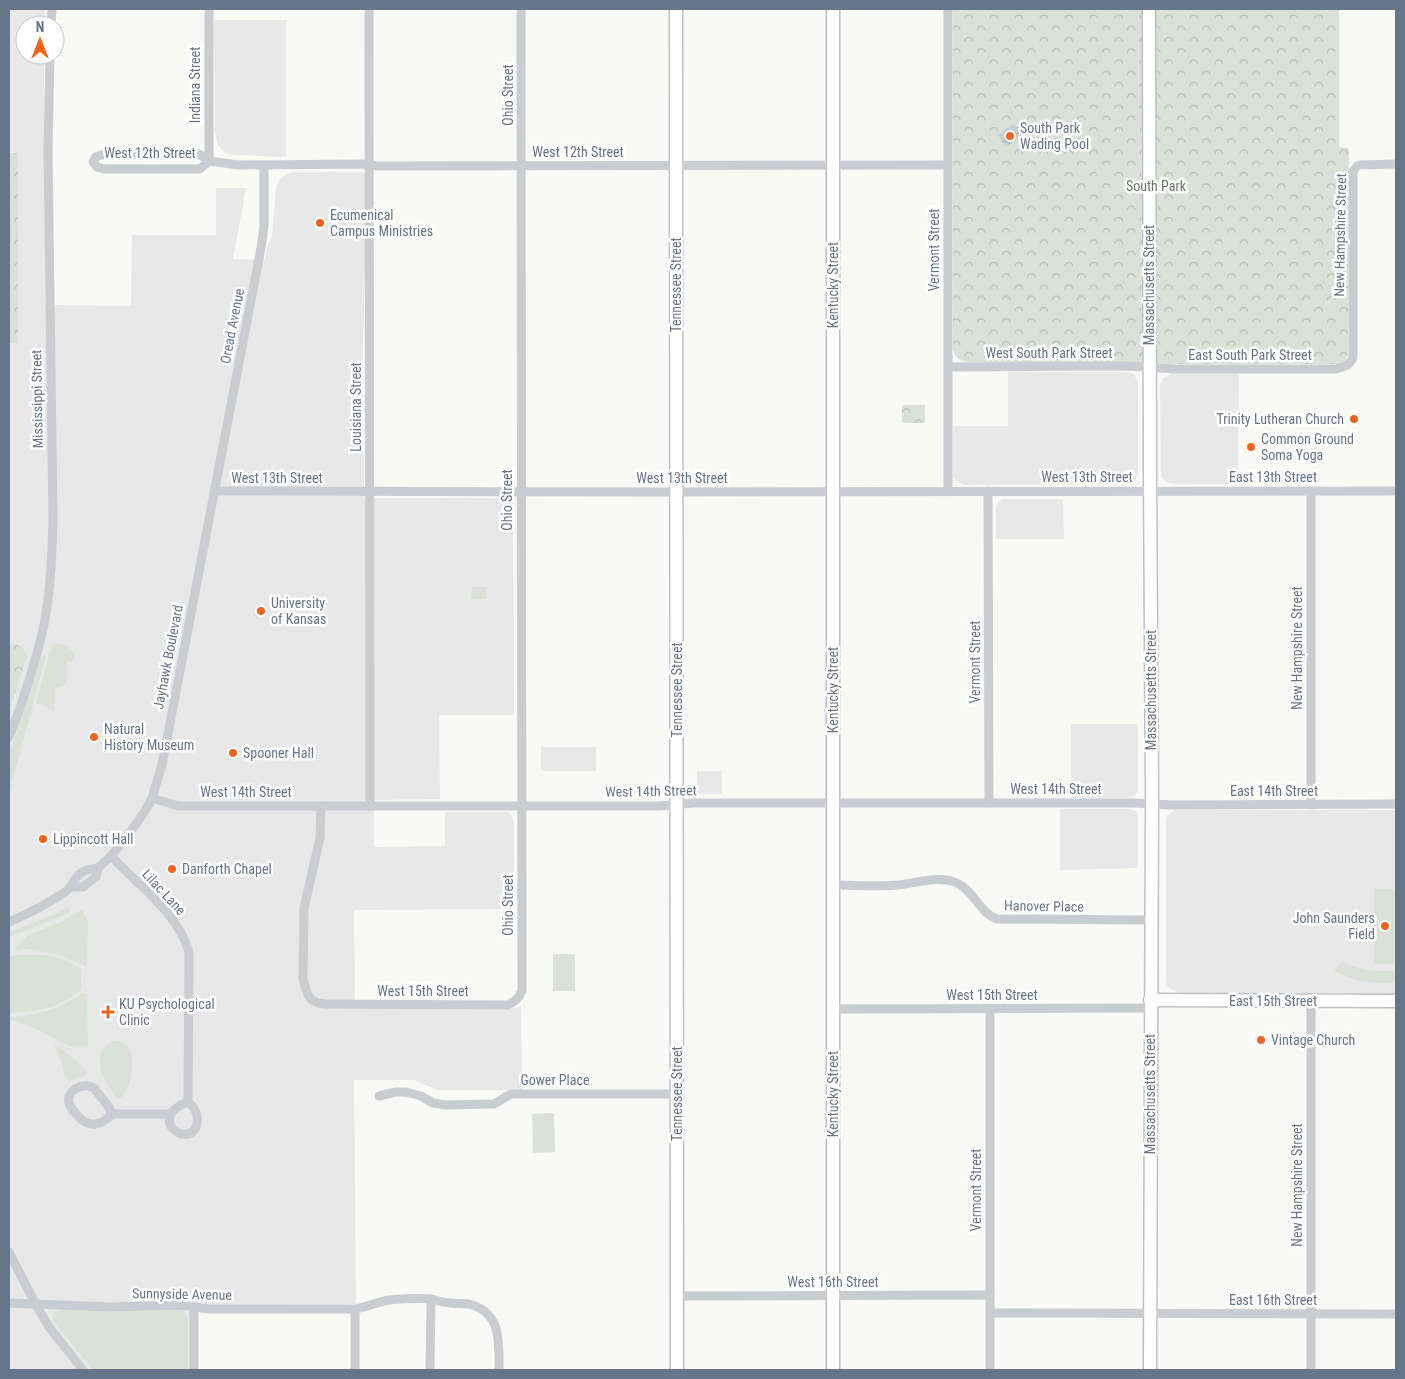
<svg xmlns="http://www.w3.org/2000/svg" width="1405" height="1379" font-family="'Roboto Condensed',sans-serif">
<defs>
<pattern id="forest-crowns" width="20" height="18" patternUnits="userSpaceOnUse" patternTransform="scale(1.25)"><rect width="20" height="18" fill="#dae2d7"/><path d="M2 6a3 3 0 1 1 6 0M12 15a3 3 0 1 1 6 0" fill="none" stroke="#b4bcb4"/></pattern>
<pattern id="water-waves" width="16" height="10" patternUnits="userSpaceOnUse" patternTransform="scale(1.25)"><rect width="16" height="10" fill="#c5cfd5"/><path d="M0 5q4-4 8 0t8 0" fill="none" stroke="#a4adb3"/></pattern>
</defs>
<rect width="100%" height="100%" fill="#f9f9f6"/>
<g fill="#e7e8e7">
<path d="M9,9H44V25H25V55H44L45,305L131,306L132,235H216V188H246L233,259L265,260L267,248L272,236L276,188L280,179L285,175L292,172H364L366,174L367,179L363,352L364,498H508L513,502L514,715H439L440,799L374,800V847L445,846V812H507L510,813L512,816L514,825V909L354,910L355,1008L499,1009L516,1008L521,1006L522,1090H437L414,1080H354L356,1304L202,1305L191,1311V1370H9Z"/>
<path d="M214,20H286V157L234,155L225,153L218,145L215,131Z"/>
<path d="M1008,372H1125L1134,374L1138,383V471L1136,480L1133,482L1127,484L964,485L956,481L953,476V426H1008Z"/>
<path d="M1172,374H1239L1238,484H1172L1166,482L1161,477L1160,385L1164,378Z"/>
<path d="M1004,499H1061L1063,501L1064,539H996V507L999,501Z"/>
<path d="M1071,724H1138V791L1134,796L1128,798H1071Z"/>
<rect x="541" y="747" width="55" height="24"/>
<rect x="697" y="771" width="25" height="23"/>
<path d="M1060,809H1130L1137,811L1138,817V868L1060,870Z"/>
<path d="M1175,810H1396V994L1180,993L1170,989L1167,986L1166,978V823L1167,816Z"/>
</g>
<g fill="#dae2d7">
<path d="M472,587H486V599H471Z"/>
<path d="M58,643L66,645L71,650L72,649L75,657L72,661H67L66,684L55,688L54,711H53L44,705L36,703L52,645Z"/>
<path d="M42,655L46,656L9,794V755Z"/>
<rect x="1374" y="889" width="22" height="75"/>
<path d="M68,907L70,911L67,914L9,937V932L55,914Z"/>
<path d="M82,910L88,921L87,963L86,966L55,953L32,951L30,949H22L20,951L15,950V948L28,935L59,923Z"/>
<rect x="553" y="954" width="22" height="37"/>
<path d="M15,955H41L53,956L68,962L81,969V989C63,1008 33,1012 9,1013V957Z"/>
<path d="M1342,961C1363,972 1374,971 1396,971V983C1374,983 1353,983 1334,970Z"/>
<path d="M83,993L87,995L88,1047C71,1051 58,1040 43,1032C32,1027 21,1022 9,1019V1017C36,1016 60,1009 83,993Z"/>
<path d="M112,1041C143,1036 133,1092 119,1099C114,1097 112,1092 109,1087C99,1073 94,1051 112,1041Z"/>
<path d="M54,1045L67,1053L87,1070V1073L84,1076L78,1077L69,1081L65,1079L62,1063Z"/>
<path d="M554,1113L555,1152L533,1153L532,1114Z"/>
<path d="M60,1310L111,1311L180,1310L184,1311L188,1320V1370H93L53,1320C52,1314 54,1311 60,1310Z"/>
</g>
<g fill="url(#forest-crowns)">
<path d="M953,9H1339V147L1349,148L1348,354L1345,361L1336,364H1169L1130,362H968C960,361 955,358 953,350Z"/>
<rect x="9" y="153" width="9" height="190"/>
<rect x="902" y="405" width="23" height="18"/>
<path d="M9,643C18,644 24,647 27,656L9,712Z"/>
</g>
<path fill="url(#water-waves)" d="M1014,124L1022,136L1006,147L998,135Z"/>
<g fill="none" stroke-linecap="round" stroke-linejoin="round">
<defs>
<g id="secondary">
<path d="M676,9L677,1370"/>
<path d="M833,9V1370"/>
<path d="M1149,9L1150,474L1152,794L1150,1370"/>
<path d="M1150,1000L1396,1001"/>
</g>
</defs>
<use href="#secondary" stroke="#bdc1c7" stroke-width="15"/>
<g stroke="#c9ccd0" stroke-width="9">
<path d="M209,9V161"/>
<path d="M369,9L370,806"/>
<path d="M51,25L52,9"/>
<path d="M209,161L200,169H104L97,167L93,162L96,157L101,155L199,154L209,161L239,165L361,164L378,166L948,165"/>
<path d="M948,367L1128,366L1175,369H1335C1343,367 1350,366 1353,357V172L1357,166L1360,165L1396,164"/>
<path d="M214,491L656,492L1396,491"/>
<path d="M948,491V9"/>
<path d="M988,491L989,803"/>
<path d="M1311,491V805"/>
<path d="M9,737C20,711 28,684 36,657C39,644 43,632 45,619C51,586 52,553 53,520L48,150L50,55"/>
<path d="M152,798L178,806H659L694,803H1133L1173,805L1396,804"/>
<path d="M321,806L320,838L304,908L303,978L304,983L308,995L312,1000L318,1003L326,1004L507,1005C515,1002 518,999 522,991L521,9"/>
<path d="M111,856C138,885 178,913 189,952L188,1102"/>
<path d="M833,885C855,885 878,887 899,885C917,883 939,875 957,883C974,891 980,913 997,919L1151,920"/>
<path d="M72,887H83L96,877L98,868L111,856L129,834L145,811L152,798L162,765L261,248L264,226V165"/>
<path d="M9,922C28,914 47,904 65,892C74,886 71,883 77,877C82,870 90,869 98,868"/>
<path d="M833,1009L1150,1008"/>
<path d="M990,1009V1370"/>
<path d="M379,1096L396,1092H406L421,1096L433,1103L446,1105L494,1104L511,1094H677"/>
<path d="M188,1102C194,1107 199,1115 197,1123C191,1152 144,1118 188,1102Z"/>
<path d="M112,1114L108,1106L94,1088C84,1082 66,1089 69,1103C70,1108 75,1113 78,1116C90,1129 102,1125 112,1114H171"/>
<path d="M9,1252L35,1303L49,1327L83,1370"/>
<path d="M677,1296L990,1295"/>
<path d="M9,1303L109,1307L182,1305L208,1309H355C367,1307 377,1302 389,1300C402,1299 418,1298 431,1299C437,1300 443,1303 450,1303C456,1304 463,1303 469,1304C502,1312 499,1343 499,1370"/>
<path d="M194,1307V1370"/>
<path d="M990,1313L1396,1314"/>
<path d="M355,1370V1309"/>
<path d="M430,1370L431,1299"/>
<path d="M1311,1370V1001"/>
</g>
<use href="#secondary" stroke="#fff" stroke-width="12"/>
</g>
<g fill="#f4641c" stroke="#fff" stroke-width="2">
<circle cx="1010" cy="136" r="5"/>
<circle cx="320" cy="223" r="5"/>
<circle cx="1354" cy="419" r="5"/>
<circle cx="1251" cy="447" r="5"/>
<circle cx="261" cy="611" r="5"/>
<circle cx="94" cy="737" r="5"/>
<circle cx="233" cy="753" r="5"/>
<circle cx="43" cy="839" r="5"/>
<circle cx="172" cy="869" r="5"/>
<circle cx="1385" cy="926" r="5"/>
<path d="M105.5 1004.5h5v5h5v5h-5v5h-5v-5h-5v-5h5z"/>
<circle cx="1261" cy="1040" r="5"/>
</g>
<g text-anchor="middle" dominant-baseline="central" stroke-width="5" stroke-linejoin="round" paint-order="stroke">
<g font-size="14" fill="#65768a" stroke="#fff">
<text transform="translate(195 85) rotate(-90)">Indiana Street</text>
<text transform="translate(508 95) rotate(-90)">Ohio Street</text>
<text x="578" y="152">West 12th Street</text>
<text x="150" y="153">West 12th Street</text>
<text transform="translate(1340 235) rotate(-89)">New Hampshire Street</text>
<text transform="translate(934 250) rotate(-90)">Vermont Street</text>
<text transform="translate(676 285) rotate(-90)">Tennessee Street</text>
<text transform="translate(833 285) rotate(-90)">Kentucky Street</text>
<text transform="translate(1149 285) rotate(-90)">Massachusetts Street</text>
<text transform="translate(232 326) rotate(-79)">Oread Avenue</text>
<text x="1049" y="353">West South Park Street</text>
<text x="1250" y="355">East South Park Street</text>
<text transform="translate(37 399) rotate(-91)">Mississippi Street</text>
<text transform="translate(356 407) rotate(-90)">Louisiana Street</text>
<text x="1087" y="477">West 13th Street</text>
<text x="1273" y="477">East 13th Street</text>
<text x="277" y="478">West 13th Street</text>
<text x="682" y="478">West 13th Street</text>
<text transform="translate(507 500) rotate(-90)">Ohio Street</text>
<text transform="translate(1297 648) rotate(-90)">New Hampshire Street</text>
<text transform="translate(168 657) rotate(-79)">Jayhawk Boulevard</text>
<text transform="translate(975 662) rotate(-90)">Vermont Street</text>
<text transform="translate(677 690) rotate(-90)">Tennessee Street</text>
<text transform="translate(833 690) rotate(-90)">Kentucky Street</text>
<text transform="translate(1151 690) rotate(-90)">Massachusetts Street</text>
<text x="1056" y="789">West 14th Street</text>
<text transform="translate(651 791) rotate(-1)">West 14th Street</text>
<text x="1274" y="791">East 14th Street</text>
<text x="246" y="792">West 14th Street</text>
<text transform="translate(164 892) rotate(47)">Lilac Lane</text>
<text transform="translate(508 905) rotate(-90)">Ohio Street</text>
<text transform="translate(1044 906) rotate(1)">Hanover Place</text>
<text x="423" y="991">West 15th Street</text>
<text x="992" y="995">West 15th Street</text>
<text x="1273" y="1001">East 15th Street</text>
<text x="555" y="1080">Gower Place</text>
<text transform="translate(677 1094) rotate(-90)">Tennessee Street</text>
<text transform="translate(833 1094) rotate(-90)">Kentucky Street</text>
<text transform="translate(1150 1094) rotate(-90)">Massachusetts Street</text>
<text transform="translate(1297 1185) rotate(-90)">New Hampshire Street</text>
<text transform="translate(976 1190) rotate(-90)">Vermont Street</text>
<text x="833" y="1282">West 16th Street</text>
<text transform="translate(182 1294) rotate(1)">Sunnyside Avenue</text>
<text x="1273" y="1300">East 16th Street</text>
</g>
<g font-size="14" fill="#65768a" stroke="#fff" text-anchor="start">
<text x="1020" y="128">South Park<tspan x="1020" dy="16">Wading Pool</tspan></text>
<text x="330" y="215">Ecumenical<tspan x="330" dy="16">Campus Ministries</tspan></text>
<text x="1344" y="419" text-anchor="end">Trinity Lutheran Church</text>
<text x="1261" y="439">Common Ground<tspan x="1261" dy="16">Soma Yoga</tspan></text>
<text x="271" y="603">University<tspan x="271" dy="16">of Kansas</tspan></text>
<text x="104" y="729">Natural<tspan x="104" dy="16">History Museum</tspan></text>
<text x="243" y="753">Spooner Hall</text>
<text x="53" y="839">Lippincott Hall</text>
<text x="182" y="869">Danforth Chapel</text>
<text x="1375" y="918" text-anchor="end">John Saunders<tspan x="1375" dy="16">Field</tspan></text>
<text x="119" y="1004">KU Psychological<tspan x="119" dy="16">Clinic</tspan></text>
<text x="1271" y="1040">Vintage Church</text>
</g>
<g font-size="14" fill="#647b61" stroke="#fff">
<text x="1156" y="186">South Park</text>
</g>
</g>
<rect width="1405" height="1379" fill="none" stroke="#65768a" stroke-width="20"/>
<g transform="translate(40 40)"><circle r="24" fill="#ffffff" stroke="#c1c8d0"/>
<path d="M0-4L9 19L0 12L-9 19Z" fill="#f4641c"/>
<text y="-8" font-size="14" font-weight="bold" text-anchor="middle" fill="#65768a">N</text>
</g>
</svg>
